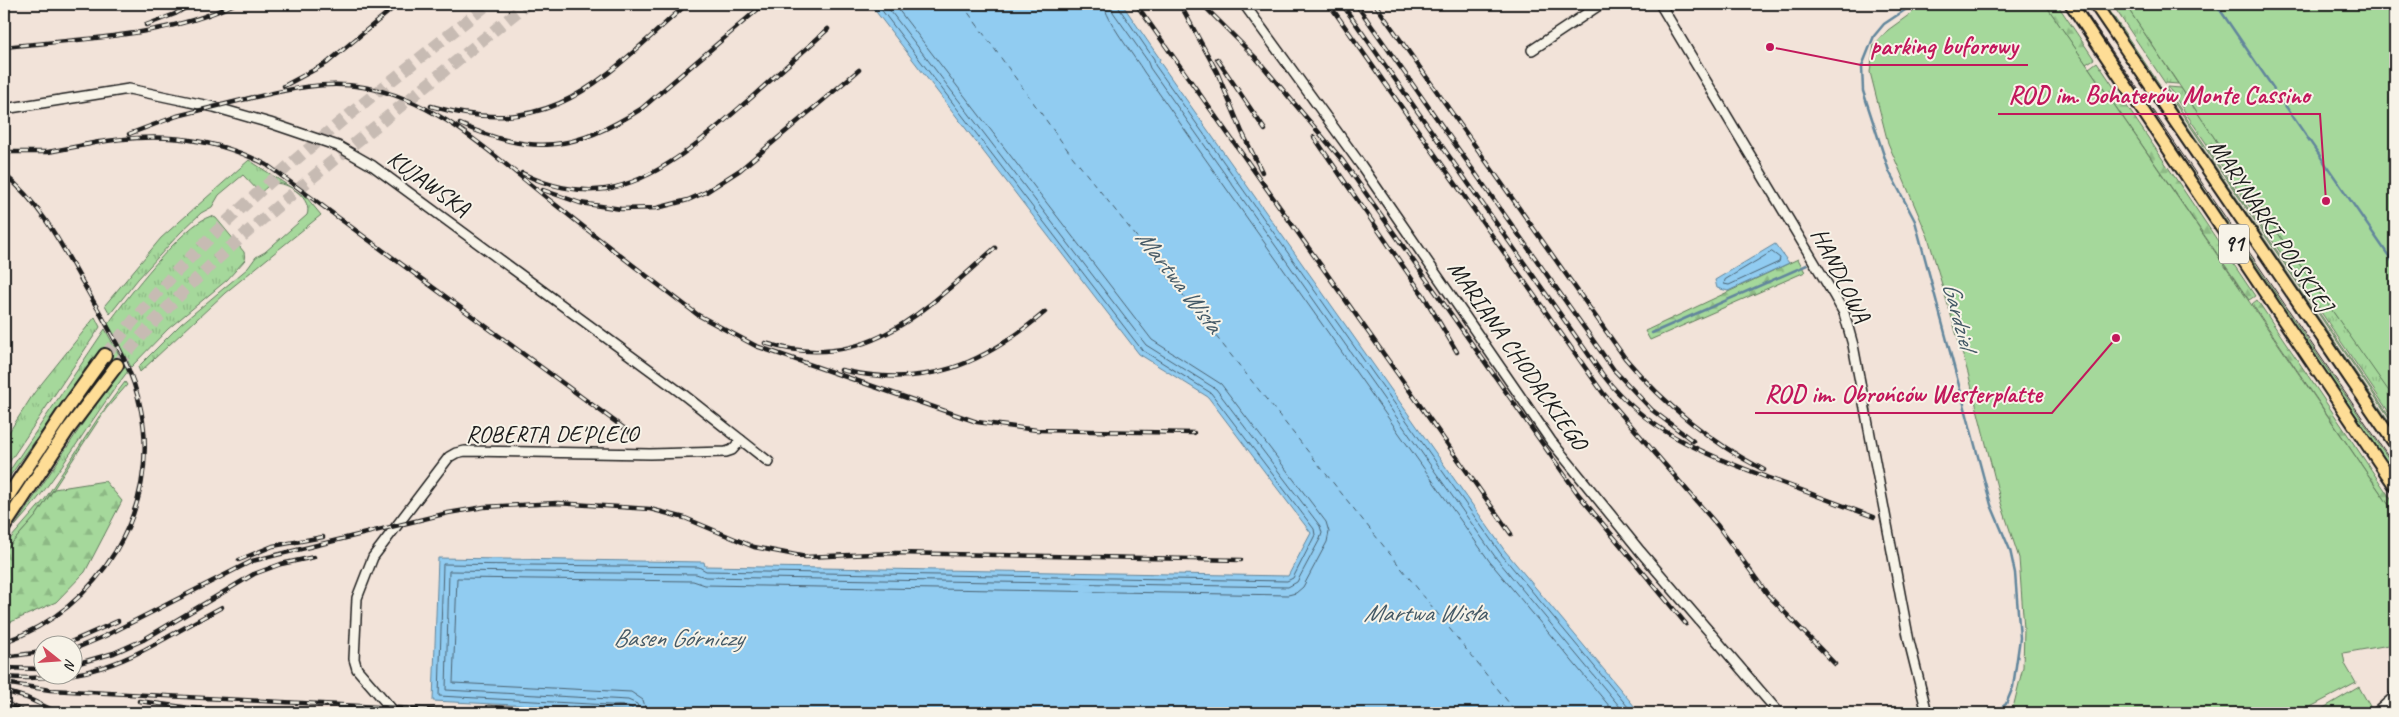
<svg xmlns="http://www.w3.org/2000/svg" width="2399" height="717" font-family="Caveat,sans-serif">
<defs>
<pattern id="grass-tufts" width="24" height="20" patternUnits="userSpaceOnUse" patternTransform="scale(1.25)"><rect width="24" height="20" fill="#a5d89b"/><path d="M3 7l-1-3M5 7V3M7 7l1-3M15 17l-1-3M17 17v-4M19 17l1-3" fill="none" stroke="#8db985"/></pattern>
<pattern id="forest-firs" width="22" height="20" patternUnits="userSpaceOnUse" patternTransform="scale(1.25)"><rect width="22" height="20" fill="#a5d89b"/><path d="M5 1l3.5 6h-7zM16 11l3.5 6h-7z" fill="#8db985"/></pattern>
</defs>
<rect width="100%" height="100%" fill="#f2e3d9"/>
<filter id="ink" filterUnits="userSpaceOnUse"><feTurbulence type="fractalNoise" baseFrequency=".02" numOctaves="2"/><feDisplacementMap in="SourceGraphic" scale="10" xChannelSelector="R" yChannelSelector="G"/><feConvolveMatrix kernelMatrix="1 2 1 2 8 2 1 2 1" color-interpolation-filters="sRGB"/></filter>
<g filter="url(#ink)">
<g fill="url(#grass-tufts)" stroke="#607a5c">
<path d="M2076,4H2078L2395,468V478Z"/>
<path d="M2100,4H2105L2160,85H2156Z"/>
<path d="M2112,4H2125L2178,84L2165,83Z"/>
<path d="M2168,87L2181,88L2286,245L2390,392L2395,400V421Z"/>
<path d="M2166,88L2395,424V426L2165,89Z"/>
<path d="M2163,90L2395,430V437L2162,94Z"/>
<path d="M249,160L307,198L321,215L225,293L140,372L138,367L181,324L248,268L256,257L265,252L307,215C313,200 288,180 273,184C268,185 264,190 260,193L243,175L219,195L212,207L201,213L180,233L138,279L110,314L105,305L161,238Z"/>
<path d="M211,216L216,218L244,252L245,260L227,280L168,329L131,367L108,324C127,298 182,225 211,216Z"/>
<path d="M95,317L100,327L4,470V440L34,393Z"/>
<path d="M105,329L128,371C88,422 58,479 15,526L91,411L121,369L100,351L4,484V479Z"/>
<path d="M125,382L127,385L106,409L36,516L4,552V546L45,499L100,415Z"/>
</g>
<g fill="url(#forest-firs)" stroke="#607a5c">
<path d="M2045,4H2057L2094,59L2086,64Z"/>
<path d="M2097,62L2255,296L2249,300L2089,68Z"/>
<path d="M1798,259L1805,272L1650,340L1645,331Z"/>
<path d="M2257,300L2395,505V514L2252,304Z"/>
<path d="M105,481L122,501L85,572L56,602L4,625V552L36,516L54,489Z"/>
</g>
<g fill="#a5d89b" stroke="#607a5c">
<path d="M1924,4H2045L2395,514V644L2343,653L2345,664L2356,683L2299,713H2006L2014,704L2023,667L2024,629L2019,558L2001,503L1968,373L1928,237L1888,143L1870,72L1874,45L1888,30Z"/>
<path d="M2125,4H2395V400L2286,245Z"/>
<path d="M2359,687L2372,710L2369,713H2315Z"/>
</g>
<g fill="#91ccf1" stroke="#62869c">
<path d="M870,4H1122L1160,59L1159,61L1505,551L1640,713H676L433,701L438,558L704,562L705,566L1288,576L1311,533L1208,397L1139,354Z"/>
<path d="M1775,244L1789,263L1728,291L1717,288L1715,280Z"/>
</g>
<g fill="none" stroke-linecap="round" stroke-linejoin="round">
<g stroke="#4b6271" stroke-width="1">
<path d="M1104,4C1105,19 1135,57 1144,72L1490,562L1615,713"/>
<path d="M1112,4L1113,12L1147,60L1150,68L1496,558L1625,713"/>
<path d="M1118,4L1119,8L1154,59L1155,65L1501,554L1633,713"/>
<path d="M1772,252L1780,258L1779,262L1729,285L1724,284L1725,280Z"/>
<path d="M633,713L632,708L628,706L439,696L443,564L699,567L706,571L1287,581L1293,578L1315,535L1314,529L1211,393L1142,350L877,4"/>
<path d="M640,713L637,704L628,700L446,690L449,571L696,574L705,577L1288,587L1297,582L1320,539L1322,533L1320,526L1216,389L1146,345L885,4"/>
<path d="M647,713L643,700L631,692L453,683L457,578L693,581L705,585L1288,595L1296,593L1303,587L1327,542L1329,532L1326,522L1221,384L1152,340L894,4"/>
</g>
<g stroke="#62869c" stroke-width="2.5">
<path d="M1914,4L1884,24L1874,36L1862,66L1863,91L1889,171L1915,221L1991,505L2010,550L2015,573L2020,638L2013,687L2006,704L1995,713"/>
<path d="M2216,4L2274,89"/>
<path d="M2278,95L2395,265"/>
<path d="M1652,333L1807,265"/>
</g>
<path stroke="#455a67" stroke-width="1" stroke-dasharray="6 5" stroke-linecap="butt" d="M962,4L1072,156L1517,713"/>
<g stroke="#c7bbb3" stroke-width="12" stroke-dasharray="12 6" stroke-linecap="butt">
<path d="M105,355C128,327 151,299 176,272C271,173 381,89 488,4"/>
<path d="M117,365C187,278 273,209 360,139C416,94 471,49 527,4"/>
</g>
<defs>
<g id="minor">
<path d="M1244,4L1361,165L1551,441L1640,551L1779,713"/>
<path d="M1660,4L1835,297L1844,313L1853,345L1909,641L1927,713"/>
<path d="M1532,50L1601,4"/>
<path d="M4,109L129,89L214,107L270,123L338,146L373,166L684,395L769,462"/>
<path d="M395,713L357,669L354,659L357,598L373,557L449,457L456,453L465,451L650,454L726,452L732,450L741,440"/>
<path d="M2376,713L2395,696"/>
</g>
<g id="major">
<path d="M2071,4L2395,486"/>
<path d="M2095,4L2395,444"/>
</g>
<g id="highway">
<path d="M4,502L62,415L105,355"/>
<path d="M4,527L67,431L117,365"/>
</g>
</defs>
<use href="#minor" stroke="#1c1c1c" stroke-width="12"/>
<use href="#major" stroke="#1c1c1c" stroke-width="15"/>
<use href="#highway" stroke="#1c1c1c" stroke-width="16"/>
<use href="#minor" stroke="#f7f3e8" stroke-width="9"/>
<use href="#major" stroke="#fedd96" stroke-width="11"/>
<use href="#highway" stroke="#fedd96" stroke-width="12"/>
<path stroke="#1c1c1c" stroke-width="1" d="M2080,4L2395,466"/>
<defs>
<g id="rail">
<path d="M1136,4L1511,534"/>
<path d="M1180,4L1217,72L1242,132L1262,172"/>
<path d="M1202,4L1256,58L1343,161L1578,494L1686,624"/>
<path d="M1329,4L1603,393L1718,526L1768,595L1835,664"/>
<path d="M1342,4L1603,375C1647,432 1701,452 1766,477C1802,490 1838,504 1874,517"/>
<path d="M1356,4L1614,370L1652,410L1693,441"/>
<path d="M1375,4L1625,358C1664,404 1710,442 1764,470"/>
<path d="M146,25L175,14L192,4"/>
<path d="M4,47C77,39 168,37 234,4"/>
<path d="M1217,59L1265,130"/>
<path d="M284,86L327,63L398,4"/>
<path d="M247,99C285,90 324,80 363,87C437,99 495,157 552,202C600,240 649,278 698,315L756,346L977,422L1037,430L1194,433"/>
<path d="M431,106C555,142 602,78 687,4"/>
<path d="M460,124C533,156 574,151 641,109L764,4"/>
<path d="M129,134L177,116L254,97"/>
<path d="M1314,137L1425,298"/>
<path d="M83,145C148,132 208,134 267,165L636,437"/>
<path d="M4,152H48L90,144"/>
<path d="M522,173C547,186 578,193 606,189C661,180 711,132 752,97C777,74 803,52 828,29"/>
<path d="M4,174C40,203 61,244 83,283C106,324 132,364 141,410C161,509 99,610 4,642"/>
<path d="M543,190L580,203L621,209L657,208L688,200L706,192L740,170L859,70"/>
<path d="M1422,293L1457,352"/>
<path d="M765,343C867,375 925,309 995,248"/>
<path d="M841,370C925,389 981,366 1045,312"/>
<path d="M239,560L273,546L323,537"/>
<path d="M66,644L118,621"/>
<path d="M72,650L105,636L252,561L448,513L484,507L557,503L650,509L685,518L754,547L806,557L895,553L1241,560"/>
<path d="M4,657L42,652"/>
<path d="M72,665L114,653L143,640L254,574L281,564L314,557"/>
<path d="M4,668L42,669"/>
<path d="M4,677C103,684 140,651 222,607"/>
<path d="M4,683L50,690L496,713"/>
<path d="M4,691L27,698L59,713"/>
<path d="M139,701L197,709L275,713"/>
<path d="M4,702L26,713"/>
<path d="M488,707L600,713"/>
<path d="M4,712L6,713"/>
</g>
</defs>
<use href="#rail" stroke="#1c1c1c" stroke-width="4.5"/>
<use href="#rail" stroke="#f7f3e8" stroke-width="2.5" stroke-dasharray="8" stroke-linecap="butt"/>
</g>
</g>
<g text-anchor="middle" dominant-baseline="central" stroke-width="4" stroke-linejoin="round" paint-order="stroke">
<rect fill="#f7f3e8" stroke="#5e5c59" stroke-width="1" x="2219" y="224.5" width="30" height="39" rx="4"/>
<g font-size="22" font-weight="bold" fill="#1c1c1c">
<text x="2234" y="244">91</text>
</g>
<g font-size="24" fill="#1c1c1c" stroke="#f7f3e8">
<text transform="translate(429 183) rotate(36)">KUJAWSKA</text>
<text transform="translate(2271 225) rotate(56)">MARYNARKI POLSKIEJ</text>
<text transform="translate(1841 275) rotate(63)">HANDLOWA</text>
<text transform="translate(1518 355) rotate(55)">MARIANA CHODACKIEGO</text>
<text x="552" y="434">ROBERTA DE'PLELO</text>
</g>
<g font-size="25" font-style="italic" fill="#455a67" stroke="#f7f3e8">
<text transform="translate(1179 281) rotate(52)">Martwa Wisła</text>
<text transform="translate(1959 315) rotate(75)">Gardziel</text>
<text x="1425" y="613">Martwa Wisła</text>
<text x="678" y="638">Basen Górniczy</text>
</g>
</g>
<path fill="none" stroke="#c2185b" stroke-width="2" d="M1770 47L1861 65H2028M2326 201L2320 114H1998M2116 338L2052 413H1755"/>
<g fill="#c2185b" stroke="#f7f3e8" stroke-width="2">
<circle cx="1770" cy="47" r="5"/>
<circle cx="2326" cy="201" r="5"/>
<circle cx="2116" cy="338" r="5"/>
</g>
<g font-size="25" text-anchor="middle" font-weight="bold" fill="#c2185b" stroke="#f7f3e8" stroke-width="4" stroke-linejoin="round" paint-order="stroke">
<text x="1944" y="54">parking buforowy</text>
<text x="2159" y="103">ROD im. Bohaterów Monte Cassino</text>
<text x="1903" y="402">ROD im. Obrońców Westerplatte</text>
</g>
<rect width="2399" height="717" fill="none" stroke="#f7f3e8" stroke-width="20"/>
<rect x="10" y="10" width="2379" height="697" fill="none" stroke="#1c1c1c" stroke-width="2" filter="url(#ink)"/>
<g transform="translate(58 660) rotate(107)"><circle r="24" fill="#f7f3e8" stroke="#9f9d96"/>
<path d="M0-4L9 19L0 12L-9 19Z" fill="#d1495b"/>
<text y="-8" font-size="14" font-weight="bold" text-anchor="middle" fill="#1c1c1c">N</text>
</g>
</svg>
